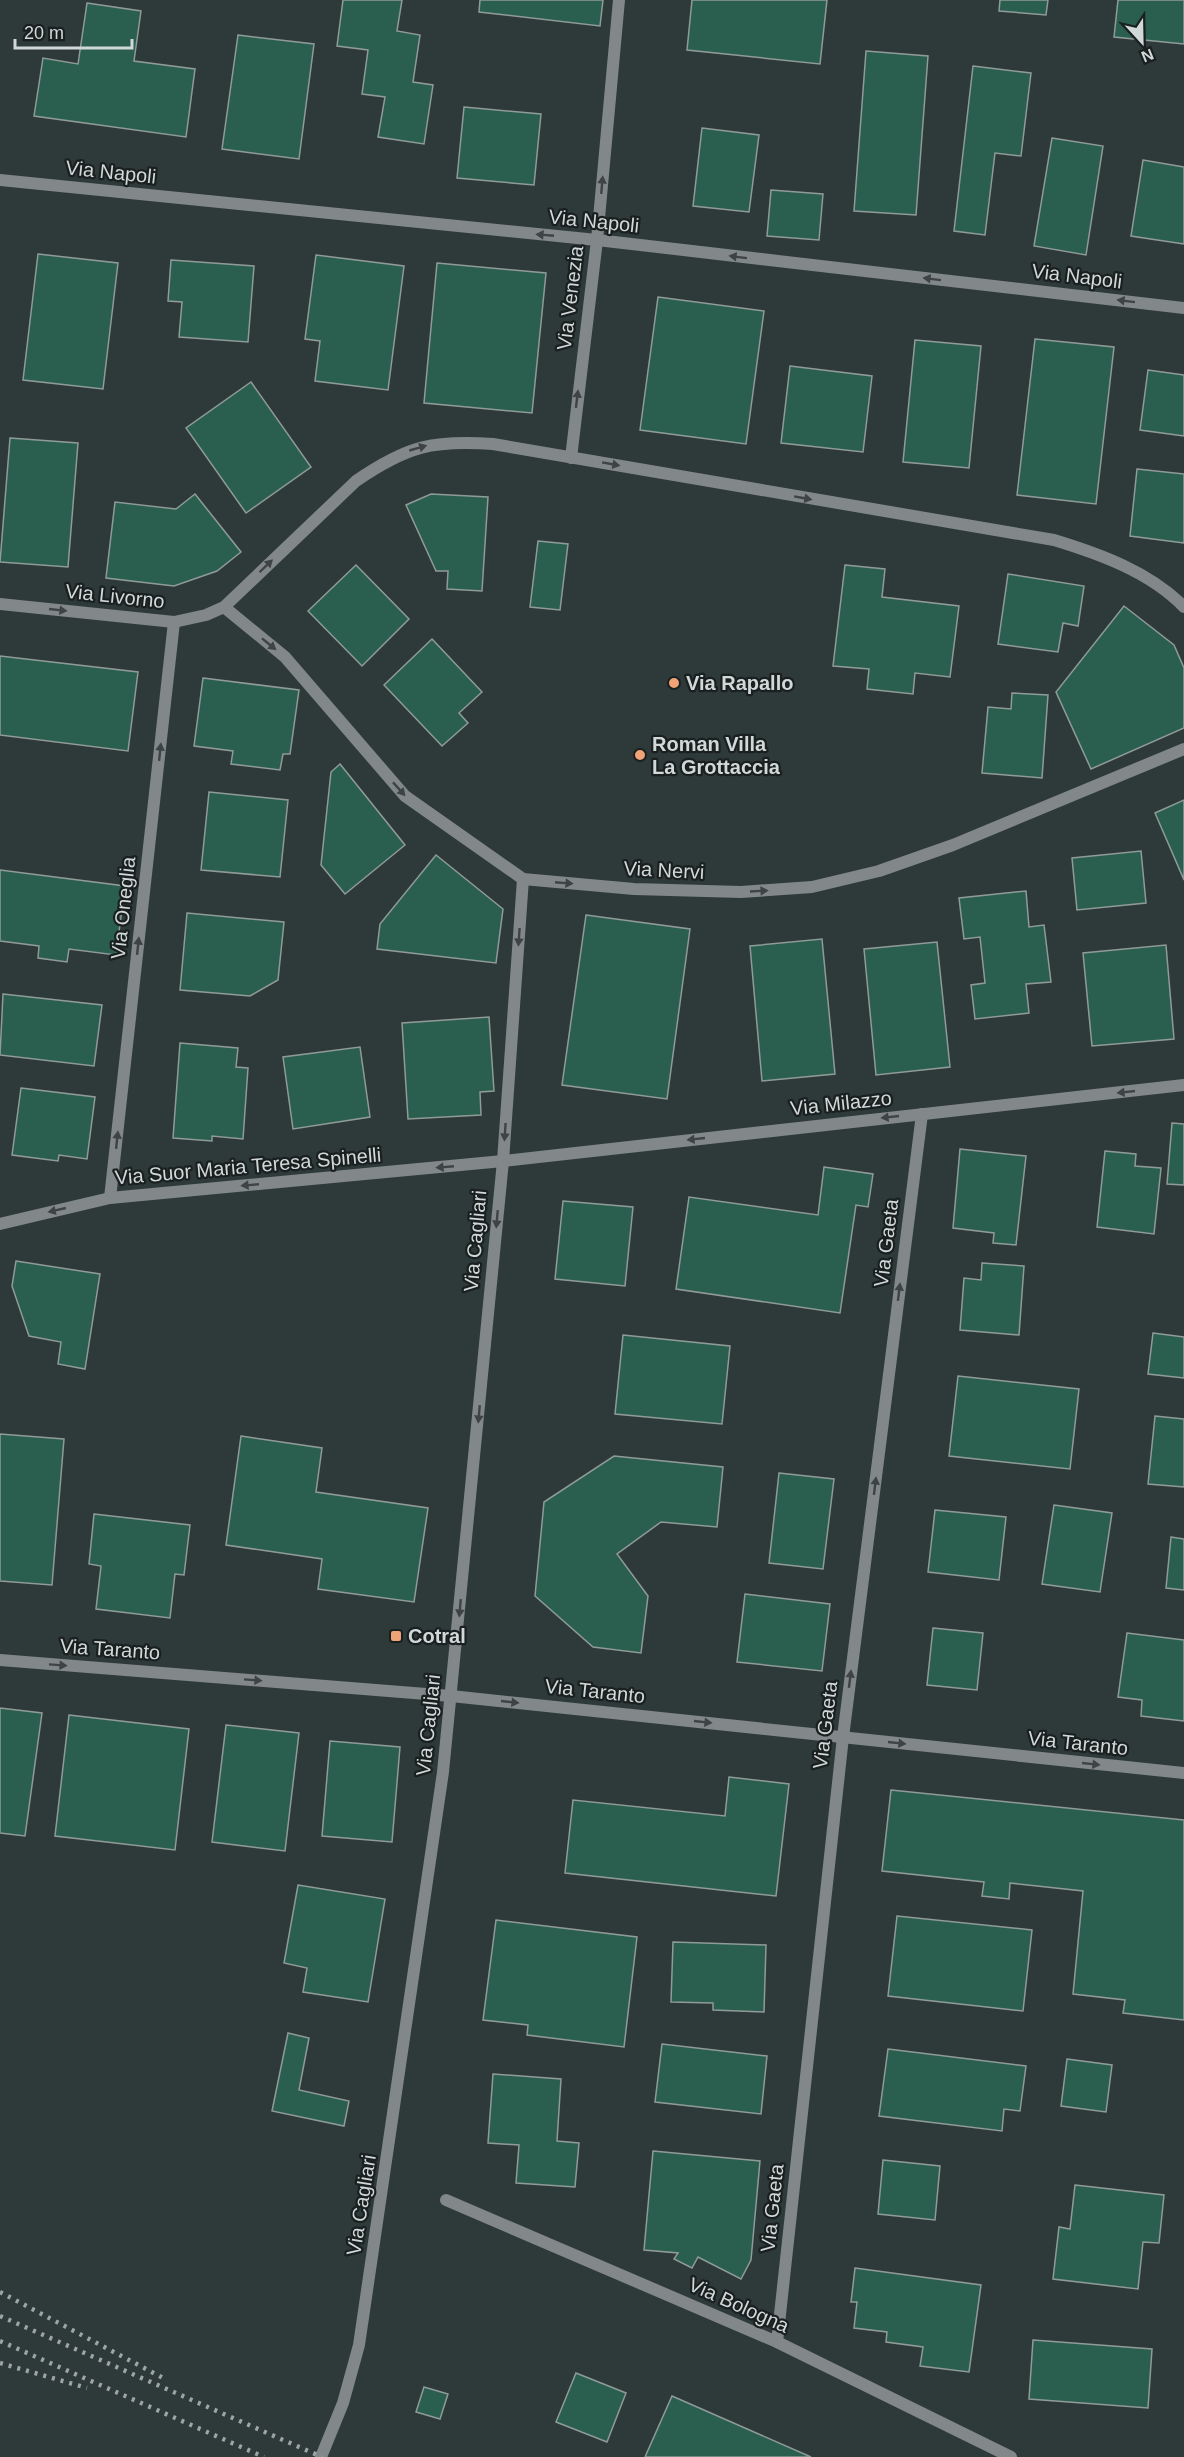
<svg xmlns="http://www.w3.org/2000/svg" width="1184" height="2457" font-family="Helvetica,sans-serif">
<rect width="100%" height="100%" fill="#2e393a"/>
<g fill="#2a5f4f" stroke="#909b97" stroke-width="1.5">
<path d="M343,0H402L397,31L420,35L413,82L433,85L424,144L378,137L385,97L362,94L368,50L337,46Z"/>
<path d="M480,0H603L600,26L479,12Z"/>
<path d="M692,0H827L820,64L687,50Z"/>
<path d="M1000,0H1048L1046,15L999,11Z"/>
<path d="M1118,0H1184V44L1114,37Z"/>
<path d="M87,3L141,11L134,61L195,69L186,137L34,116L43,58L78,64Z"/>
<path d="M238,35L314,44L299,159L222,149Z"/>
<path d="M866,51L928,56L916,215L854,211Z"/>
<path d="M973,66L1031,73L1021,156L995,153L985,235L954,231Z"/>
<path d="M464,107L541,114L534,185L457,178Z"/>
<path d="M702,128L759,135L749,212L693,206Z"/>
<path d="M1052,138L1103,146L1086,255L1034,246Z"/>
<path d="M1143,160L1184,167V244L1131,236Z"/>
<path d="M771,190L823,194L819,240L767,236Z"/>
<path d="M38,254L118,263L103,389L23,380Z"/>
<path d="M316,255L404,266L388,390L315,381L320,341L305,339Z"/>
<path d="M171,260L254,266L248,342L179,337L182,302L168,301Z"/>
<path d="M437,263L546,273L532,413L424,403Z"/>
<path d="M658,297L764,311L746,444L640,430Z"/>
<path d="M1035,339L1114,347L1096,504L1017,495Z"/>
<path d="M915,340L981,346L969,468L903,462Z"/>
<path d="M790,366L872,376L863,452L781,443Z"/>
<path d="M1148,370L1184,375V436L1140,430Z"/>
<path d="M251,382L311,467L246,513L186,428Z"/>
<path d="M10,438L78,443L68,567L0,562Z"/>
<path d="M1137,469L1184,474V543L1130,536Z"/>
<path d="M195,494L241,552L217,571L174,586L106,578L115,502L176,509Z"/>
<path d="M431,494L488,497L482,591L447,589L448,571H436L406,505Z"/>
<path d="M538,541L568,544L560,610L530,607Z"/>
<path d="M356,565L409,619L362,666L308,611Z"/>
<path d="M845,565L885,569L882,597L959,606L950,677L915,673L913,694L867,689L869,669L833,666Z"/>
<path d="M1008,574L1084,586L1078,626L1063,623L1058,652L998,644Z"/>
<path d="M1124,606L1174,645L1184,668V728L1091,769L1056,692Z"/>
<path d="M432,639L482,692L459,713L468,723L442,746L384,685Z"/>
<path d="M0,656L138,672L128,751L0,735Z"/>
<path d="M203,678L299,690L290,754H283L280,770L231,764L233,751L194,746Z"/>
<path d="M1012,693L1048,695L1042,778L982,773L988,707L1011,709Z"/>
<path d="M340,764L405,845L345,894L321,865L331,772Z"/>
<path d="M209,792L288,800L280,877L201,870Z"/>
<path d="M1184,800V880L1155,813Z"/>
<path d="M1141,851L1146,903L1077,910L1072,858Z"/>
<path d="M436,855L503,909L496,963L377,949L380,924Z"/>
<path d="M0,870L125,886L116,955L69,949L67,962L38,958L39,946L0,941Z"/>
<path d="M1026,891L1029,927L1044,925L1051,982L1026,984L1029,1013L975,1019L971,985L985,983L980,937L964,939L959,898Z"/>
<path d="M187,913L284,922L278,980L250,996L180,990Z"/>
<path d="M586,915L690,929L667,1099L562,1085Z"/>
<path d="M822,939L835,1074L762,1081L750,946Z"/>
<path d="M937,942L950,1067L876,1075L864,949Z"/>
<path d="M1166,945L1174,1039L1092,1046L1083,953Z"/>
<path d="M3,994L102,1005L94,1066L0,1055Z"/>
<path d="M489,1017L494,1091L480,1092L481,1115L408,1119L402,1023Z"/>
<path d="M180,1043L238,1048L236,1067L248,1068L243,1139L212,1136V1141L173,1138Z"/>
<path d="M360,1047L370,1117L293,1129L283,1057Z"/>
<path d="M21,1088L95,1097L87,1159L59,1155L58,1161L12,1155Z"/>
<path d="M1172,1123L1184,1124V1185L1167,1184Z"/>
<path d="M960,1149L1026,1156L1016,1245L993,1243L994,1233L953,1228Z"/>
<path d="M1105,1151L1136,1154L1135,1166L1161,1168L1154,1234L1097,1227Z"/>
<path d="M824,1167L873,1174L868,1207L856,1205L840,1313L676,1289L689,1197L818,1215Z"/>
<path d="M563,1201L633,1207L625,1286L555,1279Z"/>
<path d="M16,1261L100,1274L85,1369L58,1364L61,1342L29,1336L12,1286Z"/>
<path d="M982,1263L1024,1266L1019,1335L960,1330L964,1278L981,1280Z"/>
<path d="M1153,1333L1184,1337V1378L1148,1374Z"/>
<path d="M623,1335L730,1346L722,1424L615,1414Z"/>
<path d="M958,1376L1079,1389L1070,1469L949,1456Z"/>
<path d="M1155,1416L1184,1419V1487L1148,1484Z"/>
<path d="M0,1434L64,1439L52,1585L0,1581Z"/>
<path d="M241,1436L322,1448L316,1492L428,1508L414,1602L318,1589L322,1559L226,1545Z"/>
<path d="M614,1456L723,1467L717,1527L661,1522L617,1554L648,1596L641,1653L593,1647L535,1596L544,1502Z"/>
<path d="M779,1473L834,1479L823,1569L769,1563Z"/>
<path d="M1054,1505L1112,1513L1100,1592L1042,1584Z"/>
<path d="M935,1510L1006,1517L999,1580L928,1572Z"/>
<path d="M94,1514L190,1525L184,1575L175,1574L170,1618L96,1609L101,1566L89,1564Z"/>
<path d="M1171,1537L1184,1539V1590L1166,1588Z"/>
<path d="M745,1594L830,1604L822,1671L737,1662Z"/>
<path d="M933,1628L983,1633L977,1690L927,1685Z"/>
<path d="M1127,1633L1184,1640V1721L1141,1716L1142,1700L1118,1697Z"/>
<path d="M0,1708L42,1713L25,1836L0,1833Z"/>
<path d="M69,1715L189,1729L175,1850L55,1836Z"/>
<path d="M226,1725L299,1733L285,1851L212,1842Z"/>
<path d="M330,1741L400,1747L392,1842L322,1836Z"/>
<path d="M729,1777L789,1784L776,1896L565,1873L573,1800L725,1816Z"/>
<path d="M891,1790L1184,1820V2020L1123,2013L1125,2000L1073,1994L1083,1891L1010,1883L1009,1899L982,1896L984,1882L882,1871Z"/>
<path d="M298,1885L385,1899L368,2002L303,1992L307,1968L284,1963Z"/>
<path d="M897,1916L1032,1930L1023,2011L888,1996Z"/>
<path d="M496,1920L637,1937L624,2047L527,2035L528,2025L483,2020Z"/>
<path d="M673,1942L766,1945L764,2012L713,2010V2003L671,2002Z"/>
<path d="M288,2033L309,2038L299,2090L349,2101L344,2126L272,2111Z"/>
<path d="M662,2044L767,2056L761,2114L655,2102Z"/>
<path d="M888,2049L1026,2066L1020,2111L1004,2109L1002,2131L879,2116Z"/>
<path d="M1067,2059L1112,2065L1106,2112L1061,2106Z"/>
<path d="M493,2074L561,2079L557,2141L579,2143L575,2187L516,2183L519,2145L488,2143Z"/>
<path d="M653,2151L760,2161L751,2260L741,2279L698,2257L692,2268L674,2259L678,2253L644,2250Z"/>
<path d="M883,2160L940,2166L935,2220L878,2214Z"/>
<path d="M1075,2185L1164,2195L1159,2243L1143,2242L1138,2289L1053,2279L1059,2227L1070,2229Z"/>
<path d="M855,2268L981,2285L969,2372L920,2366L923,2347L886,2342L887,2332L854,2328L857,2302H851Z"/>
<path d="M1033,2340L1152,2349L1148,2408L1029,2399Z"/>
<path d="M576,2373L626,2393L607,2442L556,2422Z"/>
<path d="M424,2387L448,2394L440,2419L416,2412Z"/>
<path d="M672,2396L811,2457H645Z"/>
</g>
<g fill="none" stroke-linecap="round" stroke-linejoin="round">
<g stroke="#828789" stroke-width="12">
<path d="M0,180L597,240L1184,308"/>
<path d="M571,458L597,240L619,0"/>
<path d="M0,604L174,622L206,615L224,607L356,481C407,446 432,440 493,444L1054,540C1100,554 1150,572 1184,607"/>
<path d="M224,607L285,657L405,796L523,879L634,889L741,892L812,887L879,871L953,845L1184,749"/>
<path d="M110,1198L174,622"/>
<path d="M0,1224L110,1198L503,1161L523,879"/>
<path d="M0,1660L451,1696"/>
<path d="M446,2200L777,2342L1011,2457"/>
<path d="M777,2342L843,1737L922,1114"/>
</g>
<g stroke="#828789" stroke-width="12">
<path d="M451,1696L1184,1773"/>
<path d="M321,2457L343,2403L359,2345L443,1772L503,1161L1184,1085"/>
</g>
<g stroke="#9da5a5" stroke-width="4.5" stroke-dasharray="3 6" stroke-linecap="butt">
<path d="M0,2292L165,2379"/>
<path d="M0,2316L322,2457"/>
<path d="M0,2341L264,2457"/>
<path d="M0,2363L87,2388"/>
</g>
</g>
<defs><path id="oneway-solid" d="M-6-.8H1V-3.2L6.5 0L1 3.2V.8H-6Z" transform="scale(1.5)"/></defs>
<g fill="#3e4344">
<use href="#oneway-solid" transform="translate(602 185) rotate(-85)"/>
<use href="#oneway-solid" transform="translate(545 235) rotate(-175)"/>
<use href="#oneway-solid" transform="translate(738 257) rotate(-173)"/>
<use href="#oneway-solid" transform="translate(932 279) rotate(-173)"/>
<use href="#oneway-solid" transform="translate(1126 301) rotate(-173)"/>
<use href="#oneway-solid" transform="translate(577 399) rotate(-83)"/>
<use href="#oneway-solid" transform="translate(418 448) rotate(-16)"/>
<use href="#oneway-solid" transform="translate(611 464) rotate(10)"/>
<use href="#oneway-solid" transform="translate(803 498) rotate(10)"/>
<use href="#oneway-solid" transform="translate(266 566) rotate(-44)"/>
<use href="#oneway-solid" transform="translate(58 610) rotate(6)"/>
<use href="#oneway-solid" transform="translate(269 644) rotate(39)"/>
<use href="#oneway-solid" transform="translate(160 752) rotate(-84)"/>
<use href="#oneway-solid" transform="translate(399 789) rotate(48)"/>
<use href="#oneway-solid" transform="translate(564 883) rotate(5)"/>
<use href="#oneway-solid" transform="translate(759 891) rotate(-3)"/>
<use href="#oneway-solid" transform="translate(519 937) rotate(94)"/>
<use href="#oneway-solid" transform="translate(138 946) rotate(-84)"/>
<use href="#oneway-solid" transform="translate(1126 1092) rotate(174)"/>
<use href="#oneway-solid" transform="translate(890 1117) rotate(174)"/>
<use href="#oneway-solid" transform="translate(505 1132) rotate(94)"/>
<use href="#oneway-solid" transform="translate(696 1139) rotate(174)"/>
<use href="#oneway-solid" transform="translate(117 1140) rotate(-84)"/>
<use href="#oneway-solid" transform="translate(445 1167) rotate(175)"/>
<use href="#oneway-solid" transform="translate(250 1185) rotate(175)"/>
<use href="#oneway-solid" transform="translate(57 1210) rotate(167)"/>
<use href="#oneway-solid" transform="translate(497 1219) rotate(95)"/>
<use href="#oneway-solid" transform="translate(899 1292) rotate(-83)"/>
<use href="#oneway-solid" transform="translate(479 1414) rotate(95)"/>
<use href="#oneway-solid" transform="translate(875 1486) rotate(-83)"/>
<use href="#oneway-solid" transform="translate(460 1608) rotate(95)"/>
<use href="#oneway-solid" transform="translate(58 1665) rotate(4)"/>
<use href="#oneway-solid" transform="translate(850 1679) rotate(-83)"/>
<use href="#oneway-solid" transform="translate(253 1680) rotate(4)"/>
<use href="#oneway-solid" transform="translate(510 1702) rotate(6)"/>
<use href="#oneway-solid" transform="translate(703 1722) rotate(6)"/>
<use href="#oneway-solid" transform="translate(897 1743) rotate(6)"/>
<use href="#oneway-solid" transform="translate(1091 1764) rotate(6)"/>
</g>
<g fill="#efa377" stroke="#1a1f1f" stroke-width="2">
<circle cx="674" cy="683" r="6"/>
<circle cx="640" cy="755" r="6"/>
<rect x="390" y="1630" width="12" height="12" rx="3"/>
</g>
<g text-anchor="middle" dominant-baseline="central" stroke-width="4.5" stroke-linejoin="round" paint-order="stroke">
<g font-size="20" fill="#d1d8d8" stroke="#1a1f1f">
<text transform="translate(111 172) rotate(6)">Via Napoli</text>
<text transform="translate(594 221) rotate(6)">Via Napoli</text>
<text transform="translate(1077 276) rotate(7)">Via Napoli</text>
<text transform="translate(570 298) rotate(-83)">Via Venezia</text>
<text transform="translate(115 596) rotate(6)">Via Livorno</text>
<text transform="translate(664 870) rotate(3)">Via Nervi</text>
<text transform="translate(123 908) rotate(-84)">Via Oneglia</text>
<text transform="translate(841 1103) rotate(-6)">Via Milazzo</text>
<text transform="translate(248 1166) rotate(-5)">Via Suor Maria Teresa Spinelli</text>
<text transform="translate(475 1241) rotate(-85)">Via Cagliari</text>
<text transform="translate(886 1243) rotate(-83)">Via Gaeta</text>
<text transform="translate(110 1649) rotate(4)">Via Taranto</text>
<text transform="translate(595 1691) rotate(6)">Via Taranto</text>
<text transform="translate(428 1725) rotate(-84)">Via Cagliari</text>
<text transform="translate(825 1725) rotate(-83)">Via Gaeta</text>
<text transform="translate(1078 1743) rotate(6)">Via Taranto</text>
<text transform="translate(361 2205) rotate(-81)">Via Cagliari</text>
<text transform="translate(772 2208) rotate(-84)">Via Gaeta</text>
<text transform="translate(739 2305) rotate(24)">Via Bologna</text>
</g>
<g font-size="20" font-weight="bold" fill="#d1d8d8" stroke="#1a1f1f" text-anchor="start">
<text x="686" y="683">Via Rapallo</text>
<text x="652" y="744">Roman Villa<tspan x="652" dy="23">La Grottaccia</tspan></text>
<text x="408" y="1636">Cotral</text>
</g>
</g>
<g transform="translate(1142 42) rotate(158)" stroke="#1a1f1f" stroke-width="4.5" paint-order="stroke">
<path d="M0-4.5L10 22L0 15L-10 22Z" fill="#d1d8d8"/>
<text y="-9" font-size="16" font-weight="bold" text-anchor="middle" fill="#d1d8d8">N</text>
</g>
<path d="M15 39v9h117v-9" fill="none" stroke="#d1d8d8" stroke-width="3"/>
<text x="24" y="39" font-size="18" fill="#d1d8d8" stroke="#1a1f1f" stroke-width="4.5" paint-order="stroke">20 m</text>
</svg>
